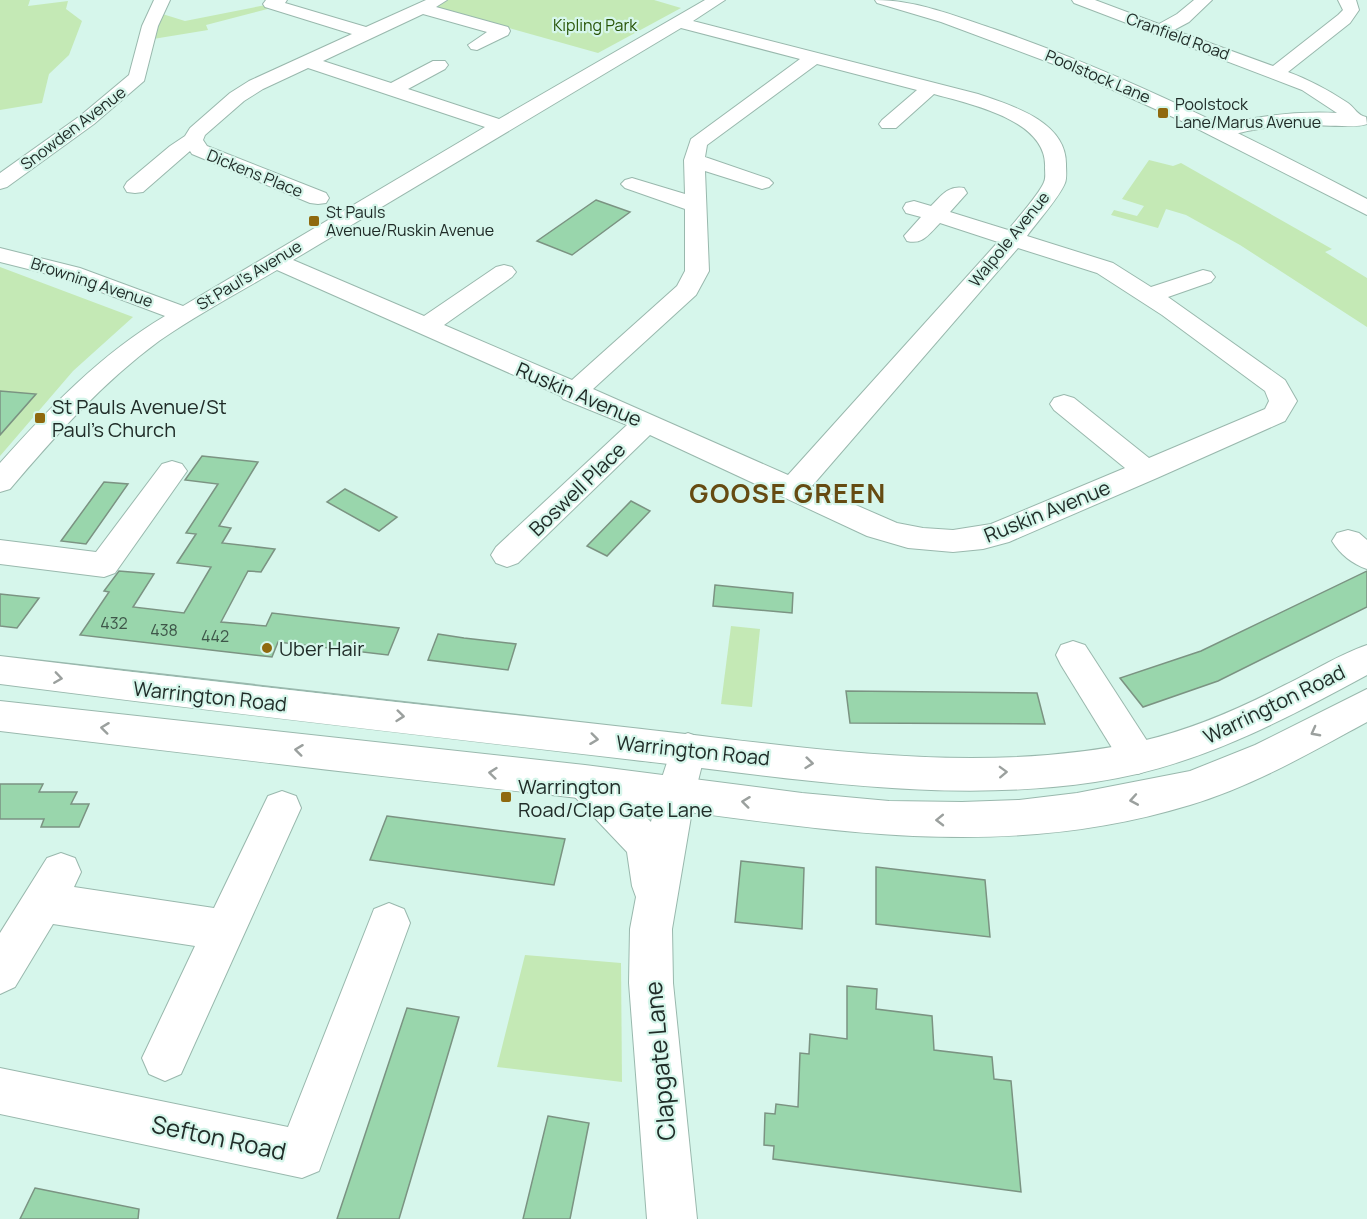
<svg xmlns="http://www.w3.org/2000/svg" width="1367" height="1219" font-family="Manrope,sans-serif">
<rect width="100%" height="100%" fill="#d6f6eb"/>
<g fill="#c4e9b5">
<path d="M0,0H30L28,6L68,1L66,9L82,21L69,55L49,74L42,103L0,110Z"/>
<path d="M448,0H654L681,8L598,53L434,7Z"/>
<path d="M271,4L279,6L206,25L208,30L147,40L156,12L185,21Z"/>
<path d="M1149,160L1173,166L1181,163L1332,249L1325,252L1367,278V327L1240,245L1186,215L1166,209L1158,228L1111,215L1114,210L1137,216L1144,206L1122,199Z"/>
<path d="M0,267L133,317L73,371L0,456Z"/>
<path d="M731,626L760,629L752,707L721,704Z"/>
<path d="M525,955L621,963L622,1082L497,1067Z"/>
</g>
<g fill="#99d6ac" stroke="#7b9382" stroke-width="1.5">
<path d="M596,200L630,212L572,255L537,241Z"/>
<path d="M0,391L36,394L0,435Z"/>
<path d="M202,456L258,462L219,526L231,528L222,543L275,549L261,572L248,571L221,622L266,626L272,613L399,628L388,655L278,642L272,657L80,635L109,592L104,591L119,571L154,574L133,607L184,613L211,567L177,563L196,534L186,533L218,484L185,480Z"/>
<path d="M104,482L128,484L86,544L61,541Z"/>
<path d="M345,489L397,517L379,531L327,502Z"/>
<path d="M631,501L650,511L607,556L587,546Z"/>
<path d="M1367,571V607L1218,681L1143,707L1120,678L1201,651Z"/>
<path d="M715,585L793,593L792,613L713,606Z"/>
<path d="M0,594L39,598L17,628L0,626Z"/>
<path d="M438,634L464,638L516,644L508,670L428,660Z"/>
<path d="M846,691L1037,693L1045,724L850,723Z"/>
<path d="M0,784H43L39,792H77L71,804H89L79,827H41L44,819H0Z"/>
<path d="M387,816L565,839L554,885L370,860Z"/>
<path d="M741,861L804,868L802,929L735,922Z"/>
<path d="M876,867L985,880L990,937L876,924Z"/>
<path d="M847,986L877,989L876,1009L932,1016L934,1050L992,1057L994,1079L1011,1081L1021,1192L773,1159L774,1146L764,1145L765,1113L775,1114L776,1104L798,1107L800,1053L809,1054L810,1034L847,1039Z"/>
<path d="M407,1008L459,1017L399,1219H337Z"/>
<path d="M548,1116L589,1123L570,1219H523Z"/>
<path d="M35,1188L139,1209L138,1219H20Z"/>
</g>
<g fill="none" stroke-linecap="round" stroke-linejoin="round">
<defs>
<g id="minor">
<path d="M154,0H170L158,26L144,81L94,124L7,187L0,189V173L80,116L129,75L142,26Z"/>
<path d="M287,0L285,3L366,27L426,0H447L436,7L508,27L510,31L508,35L477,50L471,49L468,45L487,32L423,14L323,61L391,83L433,61H445L448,65L445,69L408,89L499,119L705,0H725L693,21L978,94C1010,105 1067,121 1066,165C1066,170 1067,178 1065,183C1059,198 1037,222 1027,236L1113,263L1151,287L1203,270L1211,272L1215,277L1211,282L1168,297L1285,380L1297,401L1285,421L1157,478L1009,542L983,549L953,552L908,548L867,536L650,435L518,563L507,567L496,563L491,555L496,547L627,425L563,399L561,396L277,270C238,293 196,315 159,341C102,383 56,435 10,489L0,492V463C49,408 101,354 165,316L64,278L0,262V248L80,268L183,306L485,127L308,68L263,89L244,101L205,135L203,140L207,146L326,193L329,198L326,203L318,204L310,203L192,154L190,151L143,192L135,193L127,192L124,187L127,182L170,146L185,136L190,128L230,93L249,81L352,34L265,7L263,4L266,0ZM681,28L800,59L691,139L684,160L685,194L632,178L625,180L621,184L625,188L685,209V271L677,286L572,380L444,325L512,277L516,272L512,267L504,265L496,267L424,316L293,260ZM817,64L917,90L882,120L879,124L882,128H896L934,94C970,104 1048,120 1045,168C1045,172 1046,178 1044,182C1040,193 1017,219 1008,230L950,212L967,193L964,188C948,185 941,196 931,206L914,201L906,203L903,208L906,213L921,217L904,236L907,241C923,245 929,234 940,223L998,242L788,475L593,389L696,295L709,271L705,171L762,189L769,187L773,183L769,179L705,157L707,145ZM1018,248L1097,273L1162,315L1265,391L1269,401L1265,409L1149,458L1074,398L1064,395L1054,398L1050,404L1054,410L1125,468L991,524L953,530L923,528L897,523L812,486Z"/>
<path d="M1072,0H1095L1159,24L1177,14L1194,0H1212L1189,22L1174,30L1273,66L1338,15L1343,10L1338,0H1356L1359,10L1350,23L1288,72C1310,80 1328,90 1348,103C1355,108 1357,115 1366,117L1367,124C1358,129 1313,124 1299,125C1283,125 1268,127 1253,130C1239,132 1225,139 1212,136L1209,132L1212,128C1253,116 1295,111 1337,113L1302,90L1074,3Z"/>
<path d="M172,461L182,464L187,471L115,573L104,577L0,564V540L96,552L162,464Z"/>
<path d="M1348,530L1359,533L1367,540V569C1352,564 1340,554 1332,541L1337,533Z"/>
<path d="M1073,641L1085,645L1151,747L1157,758L1151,769L1138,774L1125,769L1061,665L1056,655L1061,645Z"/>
<path d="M688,733L701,738L706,749L695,793L672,929L673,983L697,1219H647L629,983L630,929L636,897L632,886L627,852L573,795L567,783L573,771L586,766L599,771L651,822L657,793L675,738Z"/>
<path d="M282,791L296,796L301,808L181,1074L165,1081L149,1074L142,1058L195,946L53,924L15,987L0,994V933L47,858L61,853L75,858L81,872L74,887L214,908L268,796Z"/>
<path d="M389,903L404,909L410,923L319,1171L302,1178L0,1114V1068L288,1127L374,909Z"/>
</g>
<path id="major" d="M875,0C916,0 955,16 994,29C1123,73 1246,136 1367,199V215L1184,122L1064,68L941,22L877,3Z"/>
<g id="highway">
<path d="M1367,645V675C1278,723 1196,767 1095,782C942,805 785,777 634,760C422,736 211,711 0,684V656C211,682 422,705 633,728C800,746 976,778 1142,741C1193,729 1239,709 1285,685C1312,672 1338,655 1367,645Z"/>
<path d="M1367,689V722C1310,753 1253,786 1190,805C981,869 787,821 578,798C385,777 193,754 0,731V701L585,765L802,793L889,801L962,802L1019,800L1077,793L1190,771L1255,745Z"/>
</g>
</defs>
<use href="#minor" stroke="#99b8ad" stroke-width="2"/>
<use href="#major" stroke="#99b8ad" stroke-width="2"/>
<use href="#highway" stroke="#99b8ad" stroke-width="2"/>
<use href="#minor" fill="#fff" fill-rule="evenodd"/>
<use href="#major" fill="#fff" fill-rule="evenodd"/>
<use href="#highway" fill="#fff" fill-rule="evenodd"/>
</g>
<defs><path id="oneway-chevron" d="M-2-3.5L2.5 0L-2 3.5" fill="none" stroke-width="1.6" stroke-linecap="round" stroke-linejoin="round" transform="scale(1.5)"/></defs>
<g stroke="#9ba09e">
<use href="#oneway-chevron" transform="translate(58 678) rotate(8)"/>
<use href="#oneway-chevron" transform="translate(400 716) rotate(6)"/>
<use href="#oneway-chevron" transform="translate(105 728) rotate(-173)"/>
<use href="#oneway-chevron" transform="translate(1315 732) rotate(152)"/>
<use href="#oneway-chevron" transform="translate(594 739) rotate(7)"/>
<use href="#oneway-chevron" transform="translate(299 750) rotate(-173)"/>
<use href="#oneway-chevron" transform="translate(809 763) rotate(6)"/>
<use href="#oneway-chevron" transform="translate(1003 772) rotate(-2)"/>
<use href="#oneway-chevron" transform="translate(493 773) rotate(-174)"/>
<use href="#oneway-chevron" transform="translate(1134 800) rotate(170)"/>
<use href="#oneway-chevron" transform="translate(746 802) rotate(-173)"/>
<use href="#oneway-chevron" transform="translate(940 820) rotate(179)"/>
</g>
<g fill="#8f690e" stroke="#d6f6eb" stroke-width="2">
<rect x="1157" y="107" width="12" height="12" rx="3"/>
<rect x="308" y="215" width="12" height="12" rx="3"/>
<rect x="34" y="412" width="12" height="12" rx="3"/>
<circle cx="267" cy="648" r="6"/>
<rect x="500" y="791" width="12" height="12" rx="3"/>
</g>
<g text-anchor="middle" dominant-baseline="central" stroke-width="4.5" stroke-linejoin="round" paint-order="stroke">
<g font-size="16" fill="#275406" stroke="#d6f6eb">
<text x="595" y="25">Kipling Park</text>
</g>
<g font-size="16" fill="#202c28" stroke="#d6f6eb">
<text transform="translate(1178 36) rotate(20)">Cranfield Road</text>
<text transform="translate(1098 76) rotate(23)">Poolstock Lane</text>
<text transform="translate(73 128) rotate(-37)">Snowden Avenue</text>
<text transform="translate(255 173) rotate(22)">Dickens Place</text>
<text transform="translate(1009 239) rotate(-51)">Walpole Avenue</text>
<text transform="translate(249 275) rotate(-31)">St Paul's Avenue</text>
<text transform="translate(92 282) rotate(18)">Browning Avenue</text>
</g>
<g font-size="16" fill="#202c28" stroke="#d6f6eb" text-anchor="start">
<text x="1175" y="104">Poolstock<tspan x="1175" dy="18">Lane/Marus Avenue</tspan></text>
<text x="326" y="212">St Pauls<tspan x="326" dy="18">Avenue/Ruskin Avenue</tspan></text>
</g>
<g font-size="16" fill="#3e5649">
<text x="114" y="623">432</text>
<text x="164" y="630">438</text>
<text x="215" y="636">442</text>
</g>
<g font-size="20" fill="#202c28" stroke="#d6f6eb">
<text transform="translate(579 394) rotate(23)">Ruskin Avenue</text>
<text transform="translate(577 489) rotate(-44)">Boswell Place</text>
<text transform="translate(1047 511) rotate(-22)">Ruskin Avenue</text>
<text transform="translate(210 696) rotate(6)">Warrington Road</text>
<text transform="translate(1274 704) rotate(-26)">Warrington Road</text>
<text transform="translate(693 750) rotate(6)">Warrington Road</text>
</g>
<g font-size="20" fill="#202c28" stroke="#d6f6eb" text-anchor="start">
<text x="52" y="406">St Pauls Avenue/St<tspan x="52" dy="23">Paul's Church</tspan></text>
<text x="279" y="648">Uber Hair</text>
<text x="518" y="786">Warrington<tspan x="518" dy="23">Road/Clap Gate Lane</tspan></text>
</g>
<g font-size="24" fill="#202c28" stroke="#d6f6eb">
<text transform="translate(659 1061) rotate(-95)">Clapgate Lane</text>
<text transform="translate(219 1137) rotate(12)">Sefton Road</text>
</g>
<g font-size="26" font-weight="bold" letter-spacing="1.5" fill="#664b12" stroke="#d6f6eb">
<text x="788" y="493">GOOSE GREEN</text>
</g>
</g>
</svg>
